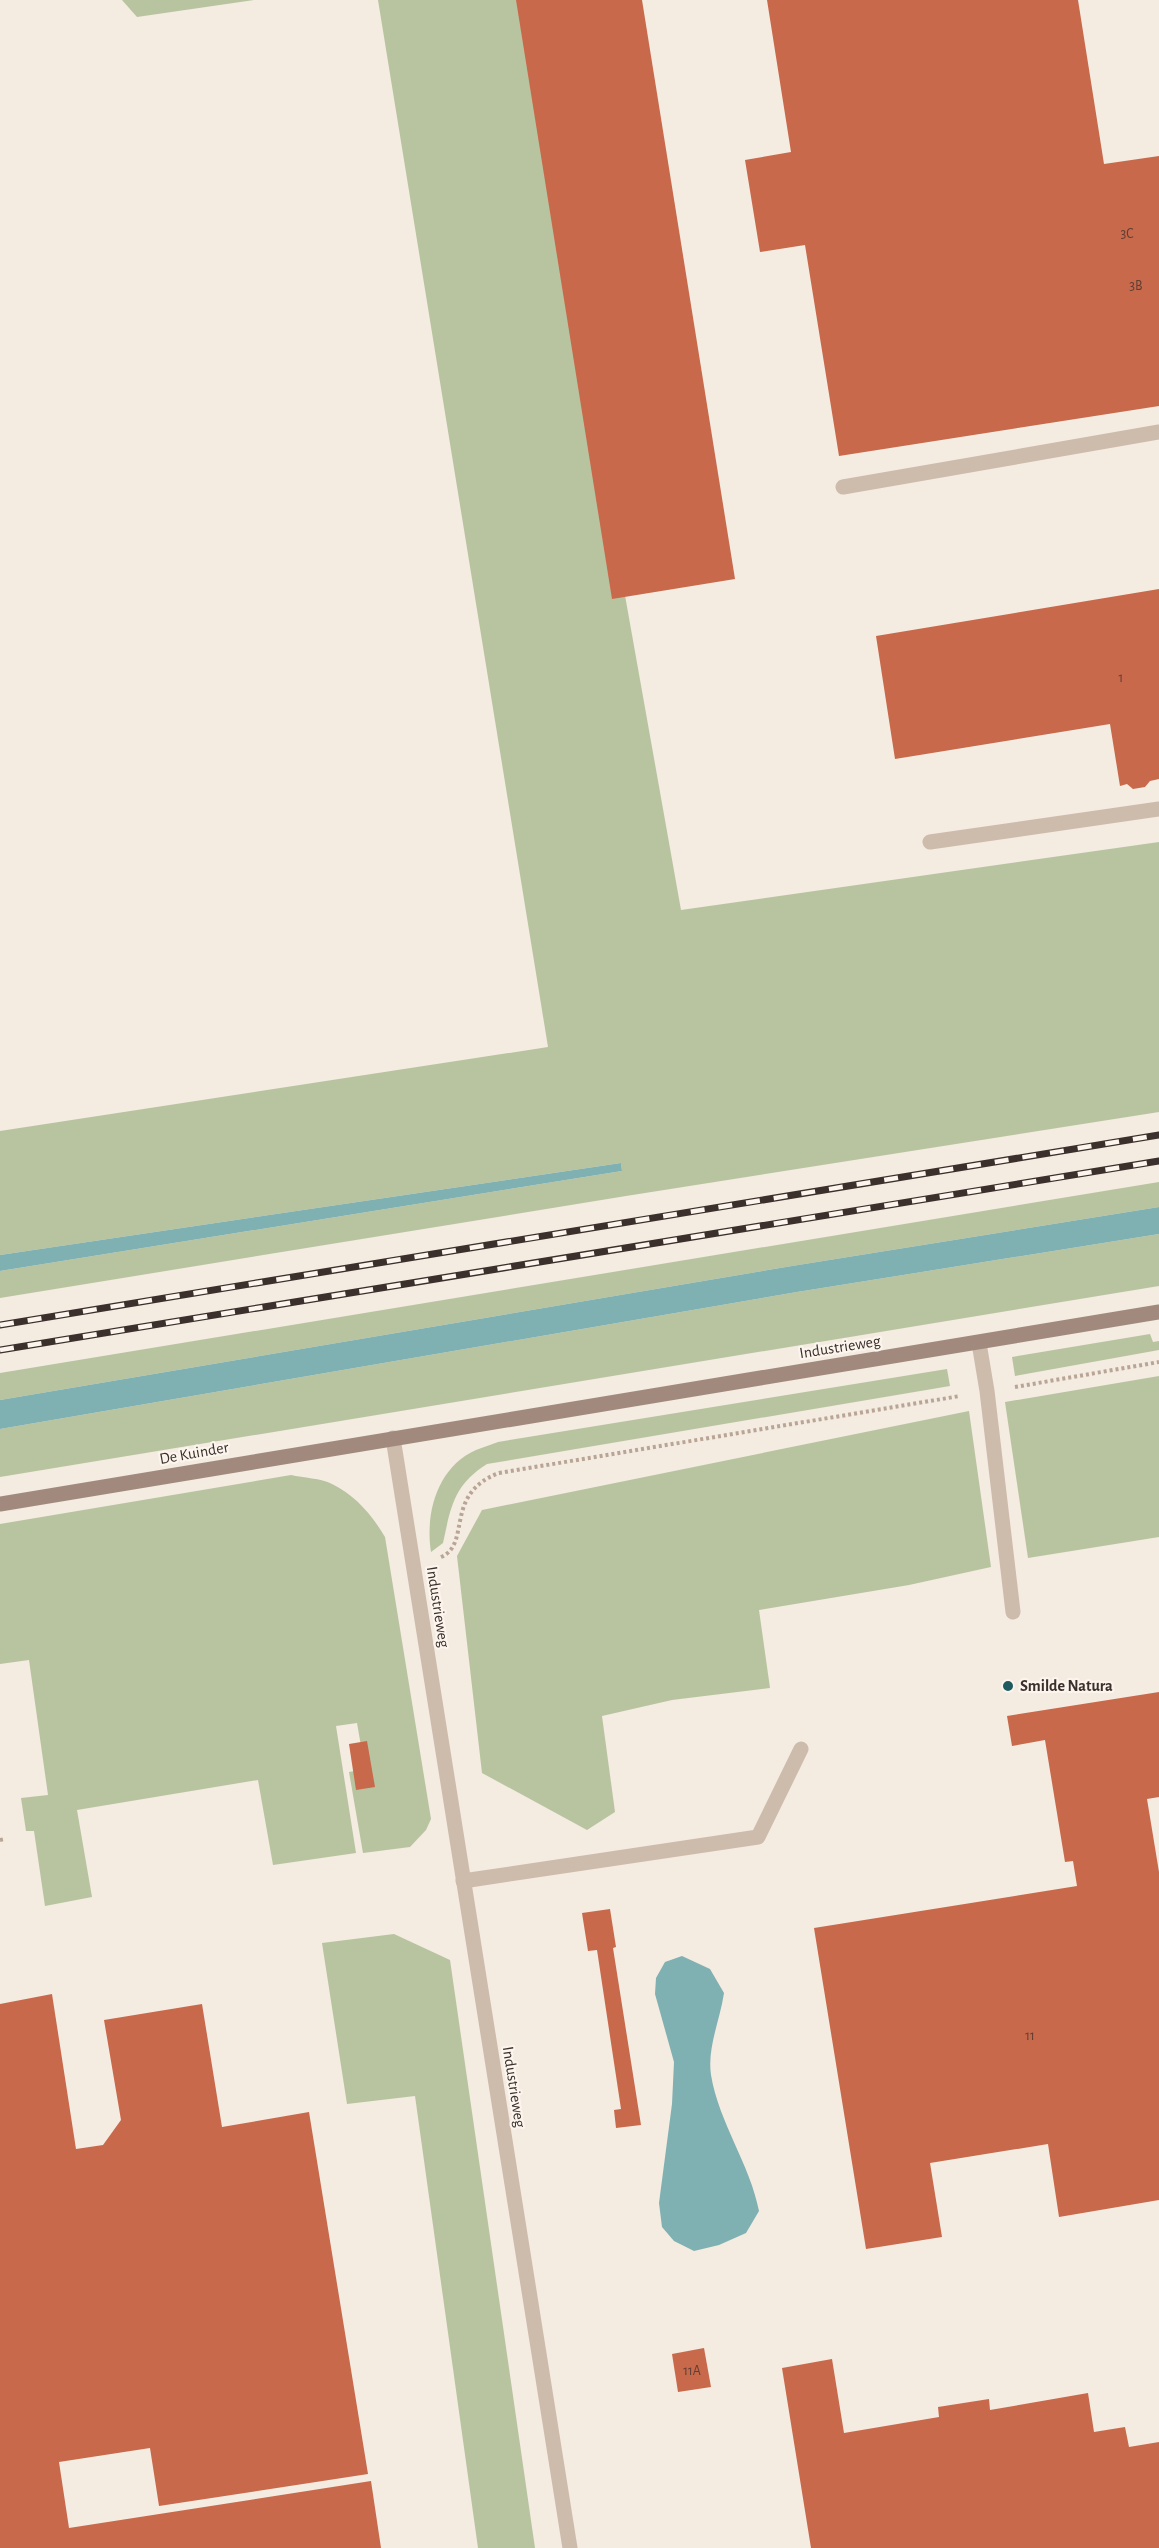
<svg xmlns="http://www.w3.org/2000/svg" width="1159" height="2548" font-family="'Alegreya Sans',sans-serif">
<rect width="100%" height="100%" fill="#f4ebe1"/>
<g fill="#b8c4a0">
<path d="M122,0H254L137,17Z"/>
<path d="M378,0H519L681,910L1159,842V1112L626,1196L0,1298V1271L622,1171L621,1163L0,1255V1131L548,1047Z"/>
<path d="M1159,1182V1207L792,1266L0,1400V1373Z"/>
<path d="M1159,1234V1286L0,1477V1429L797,1292Z"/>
<path d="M1150,1334L1153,1342L1159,1341V1350L1015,1376L1012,1357Z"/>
<path d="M947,1369L950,1386L487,1464C454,1485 451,1506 443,1543L431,1552C425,1514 437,1467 476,1450C483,1447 491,1445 498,1442Z"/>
<path d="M1159,1376V1537L1028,1558L1005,1402Z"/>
<path d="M969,1411L991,1567L909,1585L759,1610L770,1688L672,1700L602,1716L615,1812L587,1830L482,1773L457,1556L482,1510Z"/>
<path d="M291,1475C303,1478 321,1478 332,1484C355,1495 372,1515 385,1537L431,1819L426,1830L410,1847L363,1853L349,1772L365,1769L357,1723L336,1726L356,1853L273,1865L258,1780L77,1810L92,1897L45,1906L34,1831H26L21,1798L48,1795L29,1660L0,1664V1524Z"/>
<path d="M394,1934L450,1960L535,2548H478L415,2096L347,2104L322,1943Z"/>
</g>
<g fill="#7fb0b2">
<path d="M621,1163L622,1171L0,1271V1255Z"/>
<path d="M1159,1207V1234L797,1292L0,1429V1400L792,1266Z"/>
<path d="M682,1956L710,1969L724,1993C720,2020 707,2048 711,2075C719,2123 750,2164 759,2211L746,2233L719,2245L694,2251L674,2241L662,2227L659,2203L672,2104L674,2062L655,1994L656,1978L665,1962Z"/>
</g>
<g fill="#c8694b">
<path d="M516,0H642L735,579L612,599Z"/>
<path d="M767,0H1078L1104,164L1159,156V406L839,456L805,245L760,252L745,160L791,152Z"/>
<path d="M1159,589V779L1150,781L1145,787L1133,789L1127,784L1120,786L1110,724L895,759L876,636Z"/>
<path d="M1159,1692V1797L1147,1799L1159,1872V2200L1059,2217L1048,2144L930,2163L942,2237L866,2249L814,1928L1077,1886L1073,1861L1065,1862L1045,1740L1012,1746L1007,1716Z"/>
<path d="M367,1741L375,1787L356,1790L349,1744Z"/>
<path d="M610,1909L616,1947L613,1948L641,2125L616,2128L614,2110L621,2109L597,1950L588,1951L582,1913Z"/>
<path d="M52,1994L76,2149L103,2145L121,2120L104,2020L202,2004L222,2127L309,2112L368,2474L159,2506L150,2448L59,2462L69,2528L371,2481L381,2548H0V2004Z"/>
<path d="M704,2348L711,2387L678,2392L672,2354Z"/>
<path d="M832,2359L844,2433L939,2417L938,2407L989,2399L990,2410L1088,2393L1094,2432L1125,2427L1129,2447L1159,2442V2548H811L782,2368Z"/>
</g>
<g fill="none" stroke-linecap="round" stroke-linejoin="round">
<g stroke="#b9a596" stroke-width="4" stroke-dasharray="3 3" stroke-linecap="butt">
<path d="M1015,1387L1159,1362"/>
<path d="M441,1557C472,1544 443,1494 499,1473L960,1396"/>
<path d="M0,1840L5,1839"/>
</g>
<g stroke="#cdbbac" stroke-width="15">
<path d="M843,487L1159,432"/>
<path d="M930,842L1159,809"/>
<path d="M979,1343L987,1391L1013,1612"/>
<path d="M463,1881L758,1837L801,1749"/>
</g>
<path stroke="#cdbbac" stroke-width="15" d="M393,1438L570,2548"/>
<path stroke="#a18a7d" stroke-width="15" d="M0,1504L1159,1312"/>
<defs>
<g id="rail">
<path d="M0,1325L1159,1135"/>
<path d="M0,1350L1159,1161"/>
</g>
</defs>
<use href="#rail" stroke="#3b302b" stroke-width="7"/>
<use href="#rail" stroke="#fbf5ee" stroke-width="4.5" stroke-dasharray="14" stroke-linecap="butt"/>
</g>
<circle fill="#1f5a5e" stroke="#fbf5ee" stroke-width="2" cx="1008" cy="1686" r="6"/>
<g text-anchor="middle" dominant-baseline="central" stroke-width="4.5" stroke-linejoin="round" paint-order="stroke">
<g font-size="14" fill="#5e3e33">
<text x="1127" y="234">3C</text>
<text x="1136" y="286">3B</text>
<text x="1121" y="678">1</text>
<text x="1030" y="2036">11</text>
<text x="692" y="2371">11A</text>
</g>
<g font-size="16" fill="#3b302b" stroke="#fbf5ee">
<text transform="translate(840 1347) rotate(-9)">Industrieweg</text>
<text transform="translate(194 1453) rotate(-10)">De Kuinder</text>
<text transform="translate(438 1607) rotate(81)">Industrieweg</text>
<text transform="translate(514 2087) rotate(81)">Industrieweg</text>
</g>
<g font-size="16" font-weight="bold" fill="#3b302b" stroke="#fbf5ee" text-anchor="start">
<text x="1020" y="1686">Smilde Natura</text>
</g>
</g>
</svg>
